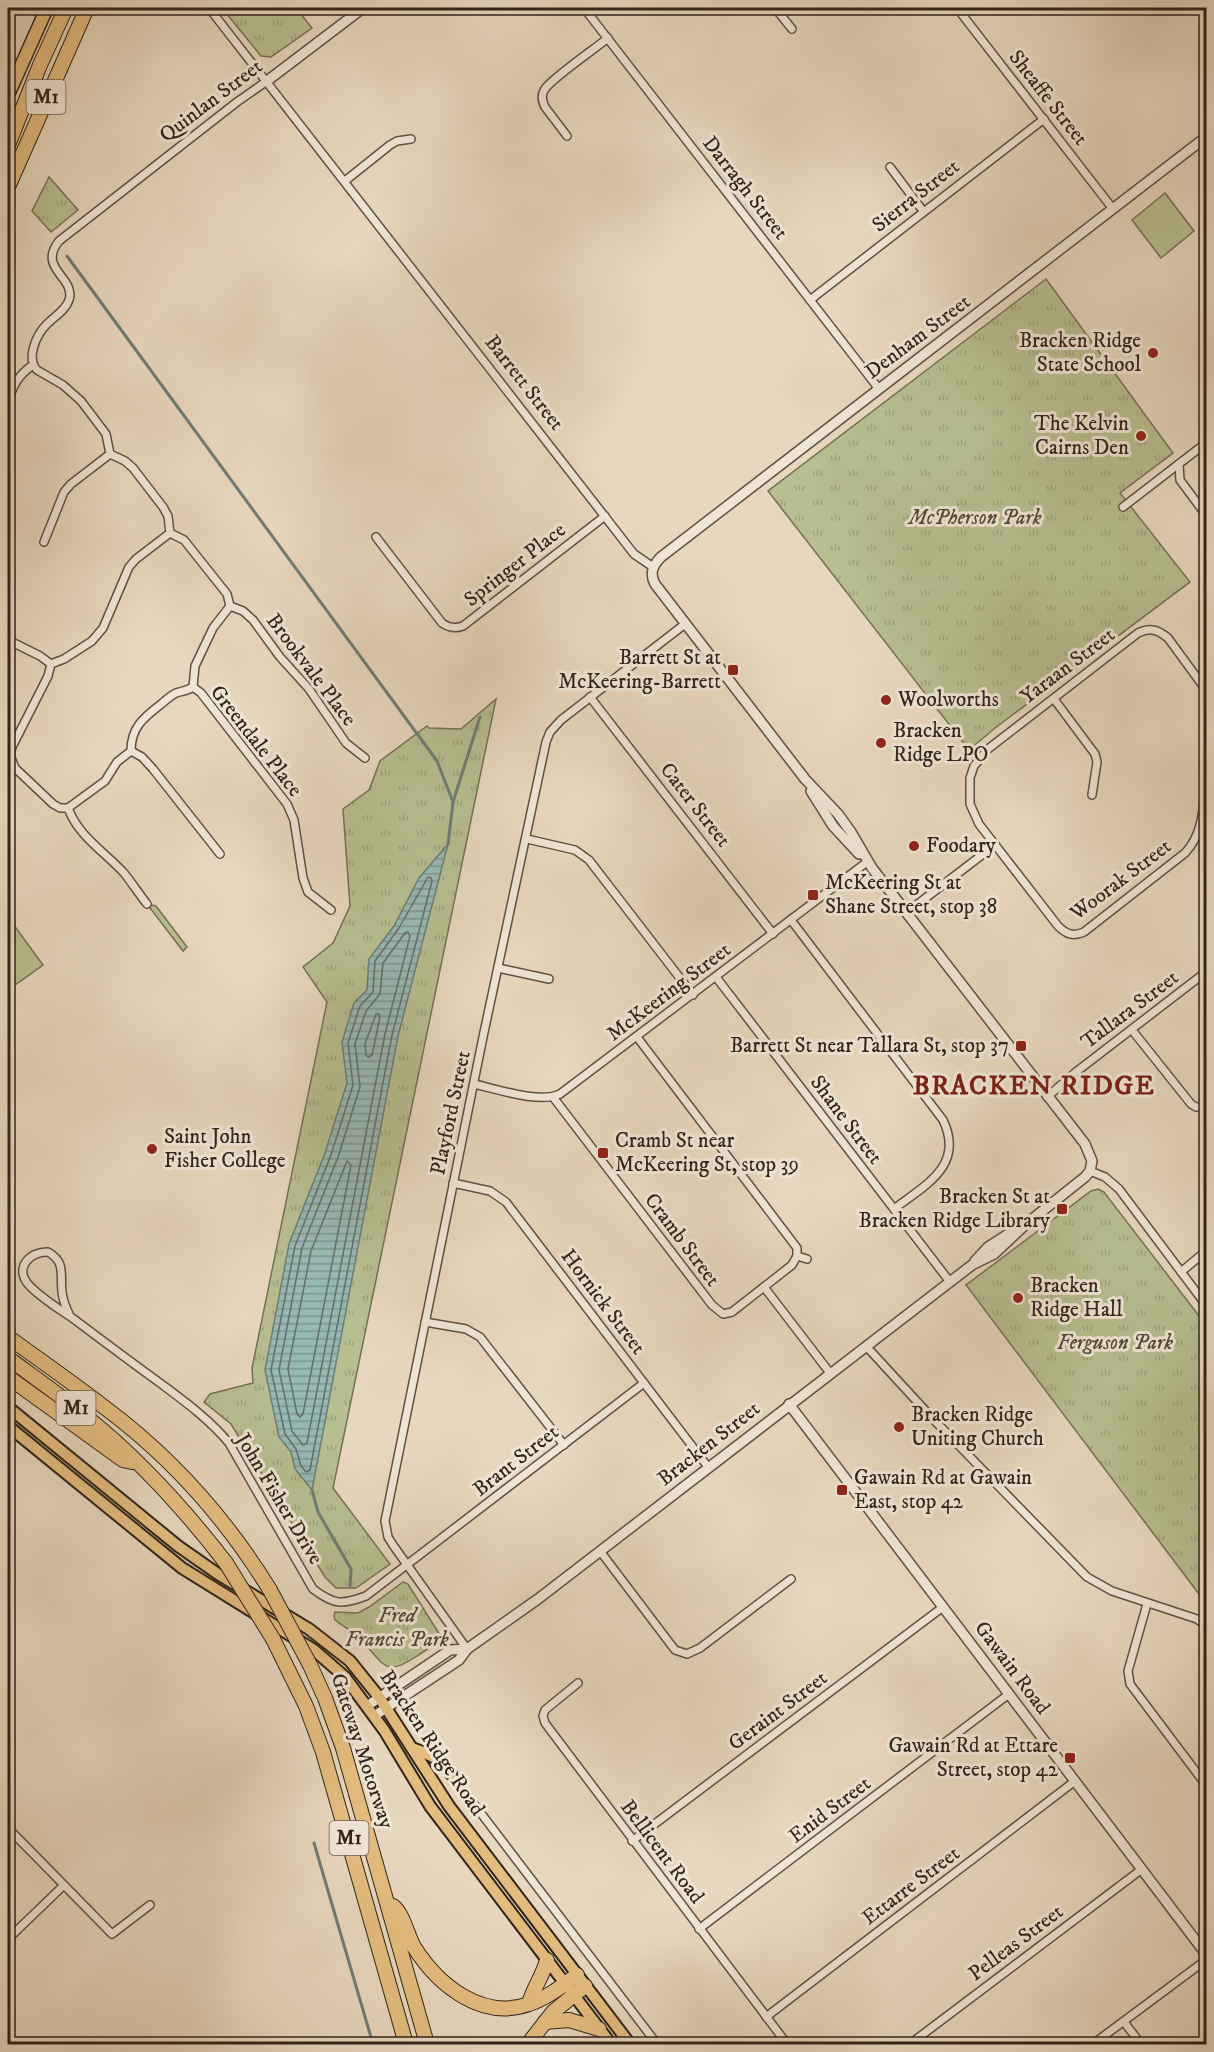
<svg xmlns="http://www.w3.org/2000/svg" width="1214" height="2052" font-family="'IM FELL DW Pica',serif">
<defs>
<pattern id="park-tufts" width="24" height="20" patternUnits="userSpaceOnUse" patternTransform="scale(1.5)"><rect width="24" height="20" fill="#b7be90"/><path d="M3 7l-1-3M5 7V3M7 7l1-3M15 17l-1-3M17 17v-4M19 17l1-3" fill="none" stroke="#9ea37c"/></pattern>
<pattern id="water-rules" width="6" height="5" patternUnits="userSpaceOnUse" patternTransform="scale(1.5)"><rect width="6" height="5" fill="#97b9b4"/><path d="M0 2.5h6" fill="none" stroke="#7c9692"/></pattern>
</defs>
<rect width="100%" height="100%" fill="#e7d7be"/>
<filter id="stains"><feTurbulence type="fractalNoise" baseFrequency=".00333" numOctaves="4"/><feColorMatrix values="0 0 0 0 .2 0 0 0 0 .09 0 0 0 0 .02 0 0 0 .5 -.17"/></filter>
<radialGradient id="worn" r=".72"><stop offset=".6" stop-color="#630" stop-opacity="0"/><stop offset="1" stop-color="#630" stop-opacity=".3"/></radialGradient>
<g fill="#b7be90" stroke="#747155" stroke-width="1.5">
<path d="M1165,193L1194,231L1161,258L1132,220Z"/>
<path d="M147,904L156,906L187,947L183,951Z"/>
<path d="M8,917L43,965L8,990Z"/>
</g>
<g fill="url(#park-tufts)" stroke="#747155" stroke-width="1.5">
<path d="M222,8H296L312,28L271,57L261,56Z"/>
<path d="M49,177L78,210L51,232L32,211Z"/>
<path d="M1046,279L1173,453L1120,493L1190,582L995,728L969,750L768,491Z"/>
<path d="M496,699L333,1488L390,1564L356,1588H336L325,1577L231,1424L204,1402L210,1394L253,1383L252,1368L327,1002L303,967L333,943L350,906L343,809L369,790L380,761L427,726L429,728L461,729Z"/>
<path d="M1098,1189L1104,1192L1206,1325V1601L1205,1602L966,1285L1091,1191Z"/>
<path d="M403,1582L408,1584L440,1635C435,1646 426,1650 417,1656C386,1677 385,1666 364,1643C356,1634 345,1627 335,1620L334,1616L335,1612L358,1613L369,1607Z"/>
</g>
<path fill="url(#water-rules)" stroke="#6e7d76" stroke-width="1.5" d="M448,844L398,1036L312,1490L295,1469L291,1452L279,1437L265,1370L289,1244L325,1153L347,1083L342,1042L354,1003L367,990L369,959L394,926L419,878Z"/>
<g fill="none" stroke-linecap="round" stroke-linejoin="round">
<g stroke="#646e67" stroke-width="1.5">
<path d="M428,877L431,878L432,881L392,1035L310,1470L306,1472L301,1466L296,1449L285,1434L271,1370L295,1246L331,1155L353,1085L348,1043L360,1006L373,992L375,961L399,928Z"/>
<path d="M408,932L410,936L385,1034L307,1443L303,1445L292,1431L279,1370L302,1248L338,1157L360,1087L355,1044L366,1011L380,994L383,963L405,933Z"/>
<path d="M376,1014H379L380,1017L372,1055L368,1057L366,1055L365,1044Z"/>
<path d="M347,1161L351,1165L303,1414L300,1417L297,1414L288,1369L311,1251Z"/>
</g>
<g stroke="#6e7d76" stroke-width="3">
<path d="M67,256L437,761L453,802"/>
<path d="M448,844L453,802L480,717"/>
<path d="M312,1490L318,1512L351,1569L350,1586"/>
<path d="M314,1843L373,2044"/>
</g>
<defs>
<g id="minor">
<path d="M209,8L634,554L653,567"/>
<path d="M584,8L879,389"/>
<path d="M775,8L792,29"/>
<path d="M957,8L1113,209"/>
<path d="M567,136L545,107C542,101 541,94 545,89C552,78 596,48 608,38"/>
<path d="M890,167L923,211"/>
<path d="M345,181L390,145L397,141L411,139"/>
<path d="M810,300L1044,119"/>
<path d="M8,400C14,385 18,375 33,365"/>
<path d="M1179,464L1180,480L1206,515"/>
<path d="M1123,507L1206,443"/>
<path d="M170,533L136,559L129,567L103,628L92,641L64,659L51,664L48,676L12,747L10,755L15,768L53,804L60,808H68L105,781L117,762L131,751C131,728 143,718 160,705C165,701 170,696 176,693C182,691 187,691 193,687L195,666L213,628L230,606L227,594L184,540L170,533L168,516L163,507L133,468L125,461L110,454L106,434L81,401L63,385L37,370C26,358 36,335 47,324C54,317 66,310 69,300C76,277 37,269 59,241L237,102L267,81"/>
<path d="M376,537L442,623C449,628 455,629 463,626L605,516"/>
<path d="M44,542L64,492L71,484L110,454"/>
<path d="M230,606L243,611L253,620L280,657L309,689L346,743L365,758"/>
<path d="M8,640L40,656L51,664"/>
<path d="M193,687L201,693L287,804L294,820L303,878L308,892L331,910"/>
<path d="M1206,690L1168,638C1158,630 1151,627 1138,633L988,749L974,766L970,778V804L979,824L1058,926C1066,934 1073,937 1084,932L1185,853C1204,833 1203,806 1206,780"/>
<path d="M590,697L773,934"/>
<path d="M1054,699L1095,754L1097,762L1092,795"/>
<path d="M131,751L142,757L153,769L220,854"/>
<path d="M68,808C78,836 105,852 124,873C132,883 139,894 147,904"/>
<path d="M527,839L575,850L589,860L693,995"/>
<path d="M906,913L995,845"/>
<path d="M791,920L943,1120C965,1166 925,1185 894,1209"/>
<path d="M498,968L549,979"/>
<path d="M716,977L950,1282"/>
<path d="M1132,1030L1191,1104L1196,1107H1206"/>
<path d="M474,1084C497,1089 539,1104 560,1094L867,862"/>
<path d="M553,1097L712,1305L723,1314L732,1312L792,1265L797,1256V1248L637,1037"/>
<path d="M1047,1097L1076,1072L1206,972"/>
<path d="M1090,1171L1105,1177L1119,1189L1206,1305"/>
<path d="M453,1183L490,1191L506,1202L708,1467"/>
<path d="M797,1256L807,1259"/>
<path d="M1181,1272L1206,1251"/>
<path d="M764,1287L830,1373"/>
<path d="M70,1316C66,1308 63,1301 62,1292C60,1275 66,1262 48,1252C31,1251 14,1267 28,1284C39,1297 61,1310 75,1320C103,1341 131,1362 160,1383C184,1401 209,1419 229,1443L313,1589C334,1605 342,1605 366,1596L644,1383"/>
<path d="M425,1322L466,1329L480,1337L564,1445"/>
<path d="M866,1346L934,1420L1087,1577L1112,1591L1197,1619L1206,1626"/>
<path d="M600,1551L675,1650L687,1654L700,1648L791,1579"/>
<path d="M1147,1604L1128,1671L1130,1684L1206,1785"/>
<path d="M467,1649L393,1545L388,1537L385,1521L483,1037L546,742L550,732L561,720L685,624"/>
<path d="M578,1683L545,1710L543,1716L545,1723L787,2044"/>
<path d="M451,1774L657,2044"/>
<path d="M8,1828L112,1934L150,1905"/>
<path d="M632,1841L943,1607"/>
<path d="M699,1929L1009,1694"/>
<path d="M8,1939L63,1886"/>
<path d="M766,2017L1075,1781"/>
<path d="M1124,2022L1141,2044"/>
<path d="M910,2044L1142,1869"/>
<path d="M1093,2044L1206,1960"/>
</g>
<g id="tertiary">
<path d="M267,81L363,8"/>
<path d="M811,791L833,826L859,854"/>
<path d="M975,1261L988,1247L1016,1229"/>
<path d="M789,1404L1206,1954"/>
<path d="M367,1706L450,1650L467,1649"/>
<path d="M374,1716L459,1660L467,1649L538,1599L972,1265L994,1254L1026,1224L1085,1177L1090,1171L1092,1161L1085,1144L872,868L851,832L838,814L805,779L655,584C649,573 653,565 661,557L1206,137"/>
</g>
<g id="primary">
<path d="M8,1407L178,1546L218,1574L309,1629L350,1661L379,1697L449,1806L630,2044"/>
<path d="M8,1426L182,1568L314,1650L345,1677L384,1730L430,1806L611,2044"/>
<path d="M412,1748C426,1753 444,1760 451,1774"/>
</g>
<path id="trunk" d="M8,95L47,8"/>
<g id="motorway">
<path d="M8,145L40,65L66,8"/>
<path d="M8,187L87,8"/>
<path d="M8,1337C40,1360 73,1383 104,1407C170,1456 227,1520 270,1590"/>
<path d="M8,1358C35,1378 63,1397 89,1419C141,1461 185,1510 226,1563"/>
<path d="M8,1377L123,1460L132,1462"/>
<path d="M273,1639L306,1706L323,1752L406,2044"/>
<path d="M310,1665L325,1698L343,1748L427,2044"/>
<path d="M393,1906C404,1915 407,1935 414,1947C438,1985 482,2021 529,2004C547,1998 562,1986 577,1975"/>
<path d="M529,2004C533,1988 543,1976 547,1960"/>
<path d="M545,2022L569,2020L599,2029"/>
<path d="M528,2044L553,2012L585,1986"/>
</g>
</defs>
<use href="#minor" stroke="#5e5143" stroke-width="10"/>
<use href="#tertiary" stroke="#5e5143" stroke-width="12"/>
<use href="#primary" stroke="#31241a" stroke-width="14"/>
<use href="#trunk" stroke="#31241a" stroke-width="15"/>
<use href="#motorway" stroke="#31241a" stroke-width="16"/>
<use href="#minor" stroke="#efe5d5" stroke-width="7"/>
<use href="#tertiary" stroke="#efe5d5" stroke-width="9"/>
<use href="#primary" stroke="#e4bc7f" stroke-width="10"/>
<use href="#trunk" stroke="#e4bc7f" stroke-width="12"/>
<use href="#motorway" stroke="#e4bc7f" stroke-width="14"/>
<defs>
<g id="motorway-bridge">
<path d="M226,1563L273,1639"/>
<path d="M270,1590L310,1665"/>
</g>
</defs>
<use href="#motorway-bridge" stroke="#31241a" stroke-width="16" stroke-linecap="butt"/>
<use href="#motorway-bridge" stroke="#e4bc7f" stroke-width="14"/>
</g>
<g fill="#8f2418" stroke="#efe5d5" stroke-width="2">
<circle cx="1153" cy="353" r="6"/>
<circle cx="1141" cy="436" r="6"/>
<rect x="727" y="664" width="12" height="12" rx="3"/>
<circle cx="886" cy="700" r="6"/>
<circle cx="881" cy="743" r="6"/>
<circle cx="914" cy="846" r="6"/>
<rect x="807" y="889" width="12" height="12" rx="3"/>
<rect x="1015" y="1040" width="12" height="12" rx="3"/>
<circle cx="152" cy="1149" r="6"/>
<rect x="597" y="1147" width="12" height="12" rx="3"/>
<rect x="1056" y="1203" width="12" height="12" rx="3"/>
<circle cx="1018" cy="1298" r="6"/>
<circle cx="899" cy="1427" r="6"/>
<rect x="836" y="1484" width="12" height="12" rx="3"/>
<rect x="1064" y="1752" width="12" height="12" rx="3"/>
</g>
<g text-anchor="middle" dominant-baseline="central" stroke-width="6" stroke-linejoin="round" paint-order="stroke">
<g fill="#efe5d5" stroke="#6a5e52" stroke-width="1.5">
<rect x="26.5" y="80" width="39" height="34" rx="4.5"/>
<rect x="56.5" y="1391" width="39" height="34" rx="4.5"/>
<rect x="329.5" y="1821" width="39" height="34" rx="4.5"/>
</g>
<g font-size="20" font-weight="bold" fill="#31241a">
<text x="46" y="97">M1</text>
<text x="76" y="1408">M1</text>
<text x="349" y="1838">M1</text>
</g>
<g font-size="21" fill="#31241a" stroke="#efe5d5">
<text transform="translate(1048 98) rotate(52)">Sheaffe Street</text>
<text transform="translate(211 101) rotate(-37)">Quinlan Street</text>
<text transform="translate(745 188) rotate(52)">Darragh Street</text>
<text transform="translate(916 196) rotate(-38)">Sierra Street</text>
<text transform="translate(918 337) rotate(-37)">Denham Street</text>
<text transform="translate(524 383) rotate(52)">Barrett Street</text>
<text transform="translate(515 565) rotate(-38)">Springer Place</text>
<text transform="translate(1068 666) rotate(-37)">Yaraan Street</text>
<text transform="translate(311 670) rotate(53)">Brookvale Place</text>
<text transform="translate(256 741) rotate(52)">Greendale Place</text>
<text transform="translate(695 805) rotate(52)">Cater Street</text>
<text transform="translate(1121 880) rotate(-37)">Woorak Street</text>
<text transform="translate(669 992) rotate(-37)">McKeering Street</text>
<text transform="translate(1130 1010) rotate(-37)">Tallara Street</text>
<text transform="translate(451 1113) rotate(-78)">Playford Street</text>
<text transform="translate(846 1120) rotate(53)">Shane Street</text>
<text transform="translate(682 1240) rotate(53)">Cramb Street</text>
<text transform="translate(603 1302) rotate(53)">Hornick Street</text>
<text transform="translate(709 1444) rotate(-38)">Bracken Street</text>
<text transform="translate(516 1461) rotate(-38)">Brant Street</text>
<text transform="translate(279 1499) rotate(59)">John Fisher Drive</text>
<text transform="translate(1012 1668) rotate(53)">Gawain Road</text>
<text transform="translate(778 1711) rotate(-37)">Geraint Street</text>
<text transform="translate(432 1743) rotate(56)">Bracken Ridge Road</text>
<text transform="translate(362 1751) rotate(72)">Gateway Motorway</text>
<text transform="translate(830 1810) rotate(-37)">Enid Street</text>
<text transform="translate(662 1852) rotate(53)">Bellicent Road</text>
<text transform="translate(911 1886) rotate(-37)">Ettarre Street</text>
<text transform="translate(1016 1943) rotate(-37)">Pelleas Street</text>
</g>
<g font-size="21" fill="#31241a" stroke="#efe5d5" text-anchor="start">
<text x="1141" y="341" text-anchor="end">Bracken Ridge<tspan x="1141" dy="24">State School</tspan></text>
<text x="1129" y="424" text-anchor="end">The Kelvin<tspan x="1129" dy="24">Cairns Den</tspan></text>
<text x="721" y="658" text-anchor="end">Barrett St at<tspan x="721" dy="24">McKeering-Barrett</tspan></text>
<text x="898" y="700">Woolworths</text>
<text x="893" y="731">Bracken<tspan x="893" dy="24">Ridge LPO</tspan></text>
<text x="926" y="846">Foodary</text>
<text x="825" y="883">McKeering St at<tspan x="825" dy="24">Shane Street, stop 38</tspan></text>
<text x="1009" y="1046" text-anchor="end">Barrett St near Tallara St, stop 37</text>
<text x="164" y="1137">Saint John<tspan x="164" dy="24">Fisher College</tspan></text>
<text x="615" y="1141">Cramb St near<tspan x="615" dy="24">McKeering St, stop 39</tspan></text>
<text x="1050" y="1197" text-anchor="end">Bracken St at<tspan x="1050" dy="24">Bracken Ridge Library</tspan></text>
<text x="1030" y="1286">Bracken<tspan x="1030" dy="24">Ridge Hall</tspan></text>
<text x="911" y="1415">Bracken Ridge<tspan x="911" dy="24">Uniting Church</tspan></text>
<text x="854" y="1478">Gawain Rd at Gawain<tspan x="854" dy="24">East, stop 42</tspan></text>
<text x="1058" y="1746" text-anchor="end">Gawain Rd at Ettare<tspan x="1058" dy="24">Street, stop 42</tspan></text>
</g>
<g font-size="21" font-style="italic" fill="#524a38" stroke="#efe5d5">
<text x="975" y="518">McPherson Park</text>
<text x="1115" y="1343">Ferguson Park</text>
<text x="397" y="1616">Fred<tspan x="397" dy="24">Francis Park</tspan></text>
</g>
<g font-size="27" font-weight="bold" letter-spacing="1.5" fill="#7a1f14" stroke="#efe5d5">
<text x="1034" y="1086">BRACKEN RIDGE</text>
</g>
</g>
<rect width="1214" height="2052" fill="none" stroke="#e7d7be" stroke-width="30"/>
<rect x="9" y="9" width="1196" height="2034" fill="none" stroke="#31241a" stroke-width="3"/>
<rect x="15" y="15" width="1184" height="2022" fill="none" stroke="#31241a" stroke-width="1.5"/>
<rect width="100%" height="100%" filter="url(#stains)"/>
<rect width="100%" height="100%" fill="url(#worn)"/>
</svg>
